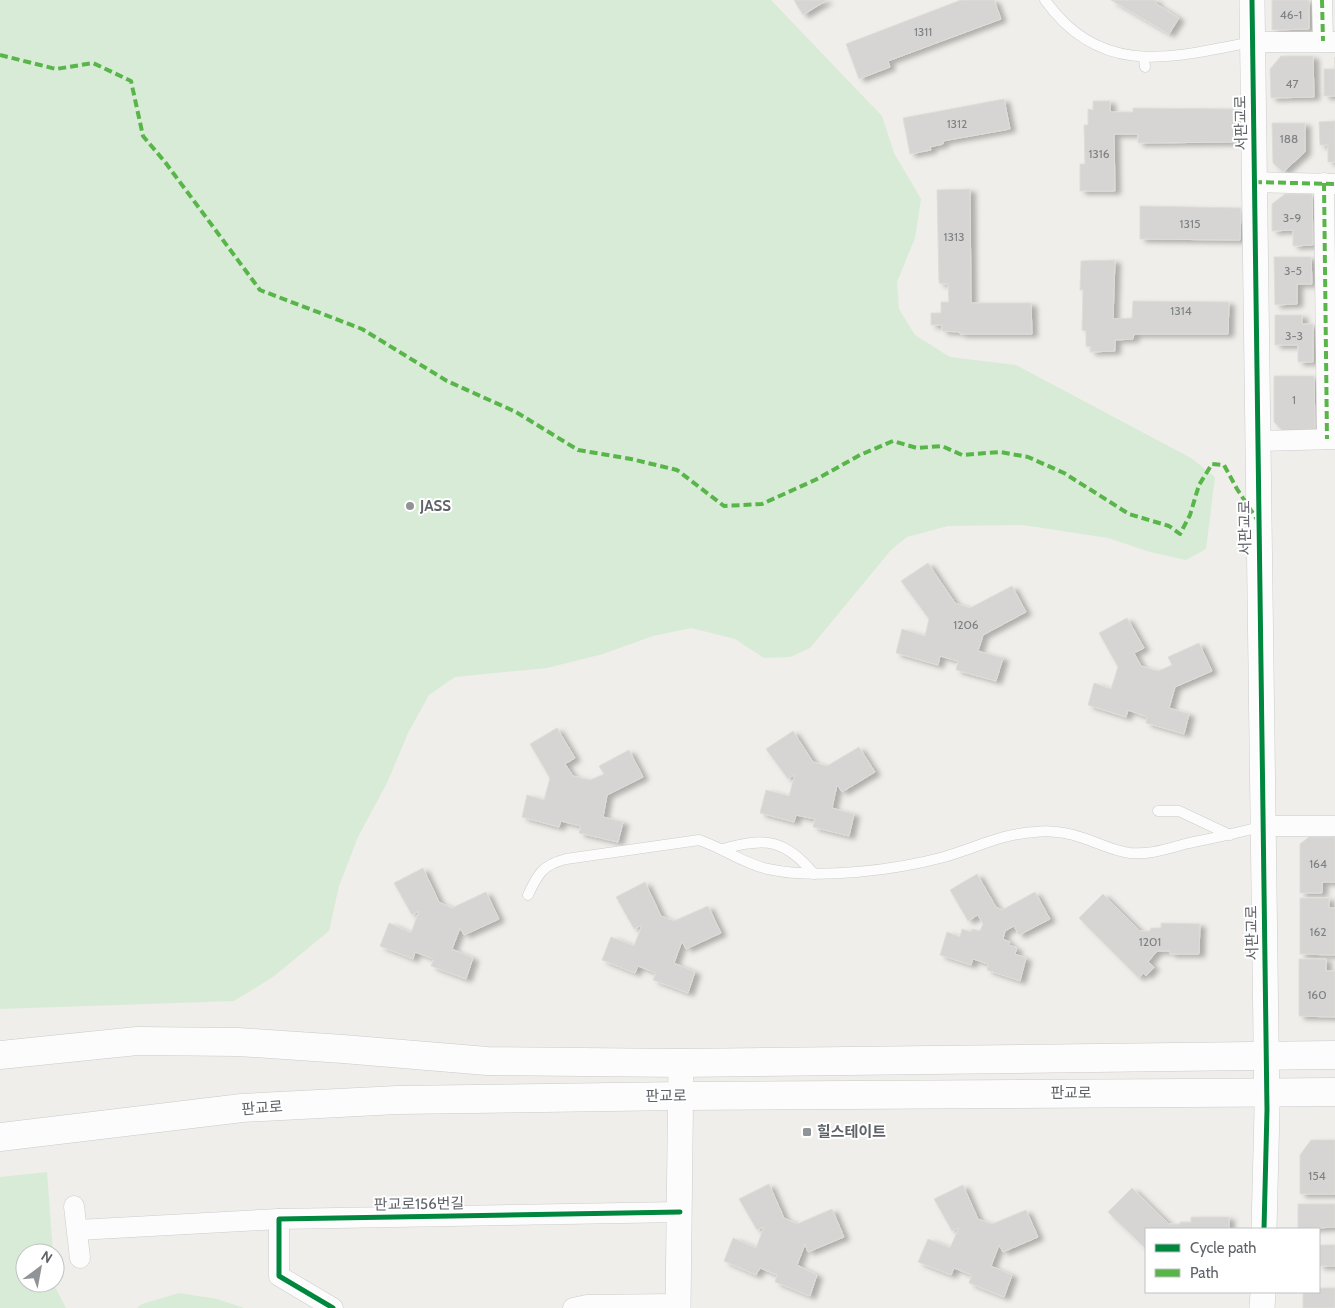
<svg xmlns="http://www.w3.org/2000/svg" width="1335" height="1308" font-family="Cabin,'Noto Sans KR',sans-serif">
<defs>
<filter id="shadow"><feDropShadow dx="5.5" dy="3" stdDeviation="2.5" flood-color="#0004"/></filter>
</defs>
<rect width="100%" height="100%" fill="#efeeea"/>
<g fill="#d8ebd6">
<path d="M0,0H771L882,116L894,153L921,199L915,238L897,282L899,309L915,335L950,357L1016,365L1191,458L1215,477L1206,549L1186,560L1150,552L1108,538L1023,525L948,526L907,537L891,550L810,648L790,657L764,658L735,639L691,628L653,636L603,654L547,668L455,677L429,695L408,733L387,783L358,837L339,886L329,931L273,977L234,1001L0,1009Z"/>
<path d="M47,1172L53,1253H25V1283H55V1287L66,1308H0V1177Z"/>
<path d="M179,1293L217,1299L244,1308H137L142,1304Z"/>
</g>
<g fill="#d6d5d3" stroke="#deddd9" filter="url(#shadow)">
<path d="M794,0H827L803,15Z"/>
<path d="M961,0H994L1001,19L888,61L890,67L859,79L846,44Z"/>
<path d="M1111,0H1157L1155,3L1179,18L1169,34Z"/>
<path d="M1272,0H1309V29L1272,30Z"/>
<path d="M1281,56H1313L1314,97L1271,98L1270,69Z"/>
<path d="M1335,57V96H1324V69H1335Z"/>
<path d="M1004,99L1010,129L943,141V144L930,147L931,150L910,154L903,118Z"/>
<path d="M1093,101H1110V112H1133V108L1236,109V142L1138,143V134H1114L1115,191H1080V164H1085L1084,125H1088V109L1093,110Z"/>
<path d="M1335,121V162H1328V145H1320L1319,122Z"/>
<path d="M1272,123H1305V152L1283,172L1273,163Z"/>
<path d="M970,189L971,303H1031L1032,334H960V332L942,331V325H931V313H941V302H949L948,284L939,283L937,190Z"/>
<path d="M1285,194H1312L1313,245L1293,246V230L1272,231V204Z"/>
<path d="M1140,206L1241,208L1240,240L1140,239Z"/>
<path d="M1274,257H1311L1312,284H1297V304L1275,305Z"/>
<path d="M1115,260L1113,319L1132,318L1133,301L1229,302L1228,334H1134L1133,339L1115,340V351L1090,352L1091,347L1086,346V331L1082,330L1083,290H1080L1081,261Z"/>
<path d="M1275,315H1302V324H1313V362H1298V345H1275Z"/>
<path d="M1274,376H1314L1315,431H1283L1274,422Z"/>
<path d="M928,563L955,603L970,608L1012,586L1026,612L983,635L978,651L1003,658L996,681L956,670L958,661L940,656L938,665L896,653L902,629L925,636L929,619L901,581Z"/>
<path d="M1127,618L1144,648L1134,653L1141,666L1158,671L1172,665L1168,657L1199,643L1212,671L1175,687L1169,708L1189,714L1184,734L1146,723L1147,717L1128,710L1126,717L1088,705L1094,683L1111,689L1118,667L1099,633Z"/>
<path d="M557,728L575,758L565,764L573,776L590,780L604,774L599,766L629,750L643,777L607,795L603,817L623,822L618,842L579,833L581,826L561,821L559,827L522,817L527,795L544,800L550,778L530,744Z"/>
<path d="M793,731L813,762L827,766L859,747L875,772L842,792L837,785L832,808L854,814L849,836L813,827L815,819L796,815L794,822L760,813L766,790L789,796L795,774L788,779L766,749Z"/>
<path d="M1309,837H1335V882H1322V893H1300V844Z"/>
<path d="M423,868L439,902L452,908L486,892L499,919L464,935L460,928L452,949L473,958L466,979L431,966L434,959L415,952L413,959L380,946L389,923L411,933L419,911L412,915L394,883Z"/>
<path d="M977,874L996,907L1002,910L1035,892L1050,919L1019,935L1014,926L1005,931L1003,939L1010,942L1009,945L1017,948L1015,954L1026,958L1020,981L987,970L988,964L973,959L971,965L940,955L947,932L960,937L962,929L971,932L972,929L980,931L983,924L978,915L968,921L950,890Z"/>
<path d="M645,882L661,916L674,921L708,906L721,933L686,949L682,941L674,963L695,972L688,993L653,980L656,973L638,966L635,973L602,960L611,937L634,946L642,925L634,929L616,897Z"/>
<path d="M1103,894L1140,931H1150L1151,928H1161V923L1200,924L1199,954H1170V951H1157L1148,962L1154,967L1146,976L1143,973L1139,978L1079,918Z"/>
<path d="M1300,898H1329V908H1335V955L1300,954Z"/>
<path d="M1299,959H1326V971H1335V1017L1299,1016Z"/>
<path d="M1311,1140H1335V1194H1300V1155Z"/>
<path d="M769,1184L784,1218L797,1224L832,1209L844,1237L808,1252L805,1244L797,1265L817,1275L810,1296L775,1282L777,1275L760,1268L756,1275L724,1261L733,1238L756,1248L764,1227L757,1230L739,1199Z"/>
<path d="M963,1185L978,1219L992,1224L1026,1210L1038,1237L1003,1252L999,1245L991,1266L1012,1275L1004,1297L969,1283L972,1275L954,1268L951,1275L918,1262L928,1239L950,1248L959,1228L952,1231L934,1199Z"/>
<path d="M1132,1188L1169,1224H1180V1222H1191V1217H1229V1229H1146V1249L1108,1212Z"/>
<path d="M1298,1204H1335V1227L1298,1229Z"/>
<rect x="1319" y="1245" width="16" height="21"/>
<path d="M1319,1288H1335V1308H1303V1292H1319Z"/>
</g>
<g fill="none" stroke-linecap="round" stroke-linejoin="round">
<defs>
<g id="service">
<path d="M1045,0C1101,78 1171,58 1252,42"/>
<path d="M1144,57L1145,67"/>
<path d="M1158,811H1179L1230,835"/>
<path d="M723,849C765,837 785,839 814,874"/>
<path d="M528,895C538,874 542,865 566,859L699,840C723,848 744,864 768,869C818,880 896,870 944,857C976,848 1000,834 1035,832C1051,830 1068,833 1083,838C1099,843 1113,851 1130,853C1151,855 1169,848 1189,843C1214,838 1238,833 1263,826"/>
</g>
<g id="minor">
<path d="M1322,0L1323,41"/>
<path d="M1252,42H1335"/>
<path d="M1254,182L1335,184"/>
<path d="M1324,183L1327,439"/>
<path d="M1257,441L1335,439"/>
<path d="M1263,826H1335"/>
<path d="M74,1206L80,1258"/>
<path d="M78,1230L279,1219"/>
<path d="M333,1308L279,1276V1219L680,1212"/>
<path d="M573,1308L587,1305L678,1304"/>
</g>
<g id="tertiary">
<path d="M1252,0L1267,1110L1264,1229"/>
<path d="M678,1308L681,1063"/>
<path d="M1262,1308L1263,1292"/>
</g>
<g id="secondary">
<path d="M0,1055L137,1041L238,1042L343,1049L487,1061L681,1063L1335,1055"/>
<path d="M0,1137L242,1108L397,1100L681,1096L1335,1092"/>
</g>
</defs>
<use href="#service" stroke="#cbcccc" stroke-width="11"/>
<use href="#minor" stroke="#cbcccc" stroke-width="21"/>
<use href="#tertiary" stroke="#cbcccc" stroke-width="26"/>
<use href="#secondary" stroke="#cacacb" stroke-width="29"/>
<use href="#service" stroke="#fdfcfc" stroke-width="10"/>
<use href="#minor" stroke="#fdfcfc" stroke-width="20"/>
<use href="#tertiary" stroke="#fdfcfc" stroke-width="25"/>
<use href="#secondary" stroke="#fdfcfc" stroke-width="28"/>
<g stroke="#58b549" stroke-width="4" stroke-dasharray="8 4" stroke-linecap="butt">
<path d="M1322,0L1323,41"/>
<path d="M0,55L56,69L93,63L131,81L143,136L165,162L260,290L362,329L447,381L516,412L578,450L631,459L677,470L724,506L762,504L815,480L860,455L893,441L917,448L942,446L962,455L1000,452L1028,457L1064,473L1129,514L1169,526L1180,534L1190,515L1199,485L1212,464L1224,465L1237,489L1258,521"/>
<path d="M1254,182L1335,184"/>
<path d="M1324,183L1327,439"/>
</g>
<defs>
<g id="cycleway">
<path d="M1252,0L1267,1110L1264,1229"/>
<path d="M333,1308L279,1276V1219L680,1212"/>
</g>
</defs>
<use href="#cycleway" stroke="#fff" stroke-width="8"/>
<use href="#cycleway" stroke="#00873e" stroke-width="5"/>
</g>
<g fill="#919496" stroke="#fff" stroke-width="2">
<circle cx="410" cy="506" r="5"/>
<rect x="802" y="1127" width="10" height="10" rx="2.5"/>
</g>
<g text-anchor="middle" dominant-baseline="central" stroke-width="4" stroke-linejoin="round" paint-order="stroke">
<g font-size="12" fill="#7e8184">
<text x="1291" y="14">46-1</text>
<text x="923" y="31">1311</text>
<text x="1292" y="83">47</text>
<text x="957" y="123">1312</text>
<text x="1289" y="138">188</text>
<text x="1099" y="153">1316</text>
<text x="1292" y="217">3-9</text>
<text x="1190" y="223">1315</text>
<text x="954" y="236">1313</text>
<text x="1293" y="270">3-5</text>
<text x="1181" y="310">1314</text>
<text x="1294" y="335">3-3</text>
<text x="1294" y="399">1</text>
<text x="966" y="624">1206</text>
<text x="1318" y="863">164</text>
<text x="1318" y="931">162</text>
<text x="1150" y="941">1201</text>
<text x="1317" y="994">160</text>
<text x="1317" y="1175">154</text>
</g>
<g font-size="15" fill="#5f6368" stroke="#fff">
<text transform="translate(1241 123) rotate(-91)">서판교로</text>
<text transform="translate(1245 528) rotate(-91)">서판교로</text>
<text transform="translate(1252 933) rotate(-91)">서판교로</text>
<text x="1071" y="1093">판교로</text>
<text transform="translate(666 1096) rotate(-1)">판교로</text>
<text transform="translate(262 1108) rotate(-4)">판교로</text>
<text transform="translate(419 1204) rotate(-1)">판교로156번길</text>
</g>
<g font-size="15" font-weight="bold" fill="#5f6368" stroke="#fff" text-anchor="start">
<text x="420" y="506">JASS</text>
<text x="817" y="1132">힐스테이트</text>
</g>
</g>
<rect x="1145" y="1228" width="175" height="65" fill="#ffffff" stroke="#bfc1c3"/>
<rect x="1155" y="1244" width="25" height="8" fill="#00873e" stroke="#bfc1c3"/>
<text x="1190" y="1253" font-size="15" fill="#5f6368">Cycle path</text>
<rect x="1155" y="1269" width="25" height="8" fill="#58b549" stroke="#bfc1c3"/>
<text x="1190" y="1278" font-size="15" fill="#5f6368">Path</text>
<g transform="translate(40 1268) rotate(32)"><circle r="24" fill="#ffffff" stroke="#bfc1c3"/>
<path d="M0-4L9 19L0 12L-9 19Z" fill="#919496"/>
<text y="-8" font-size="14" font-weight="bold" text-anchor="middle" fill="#5f6368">N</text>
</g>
</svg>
